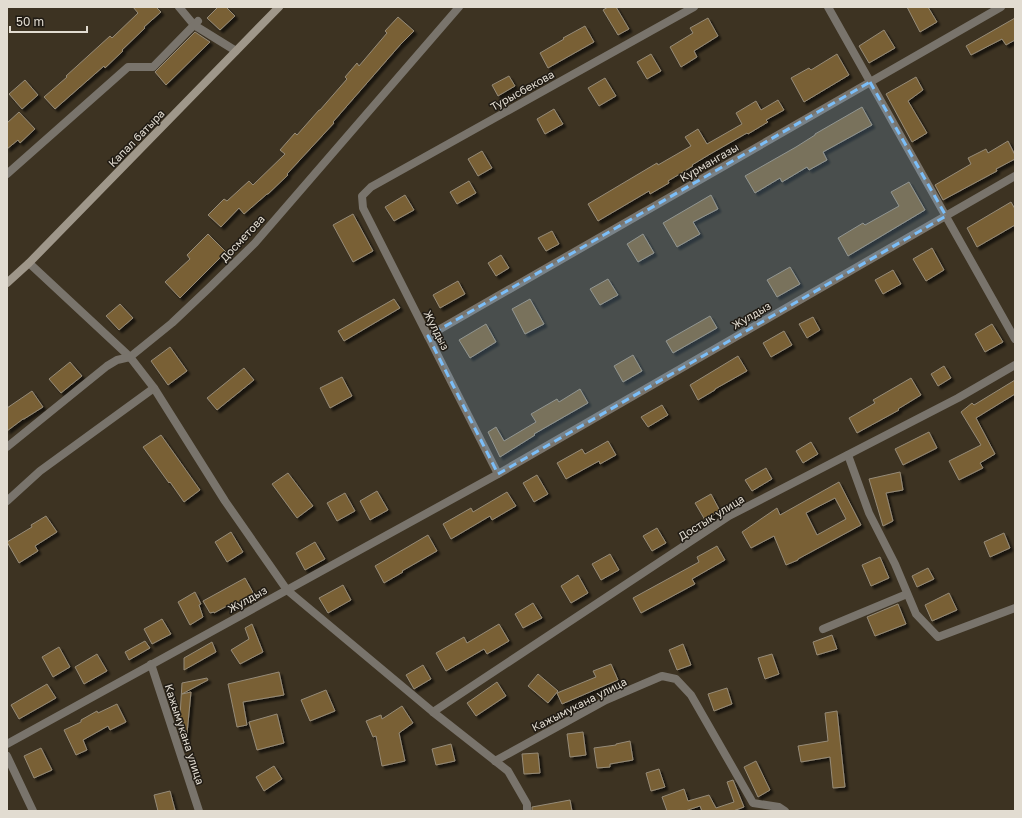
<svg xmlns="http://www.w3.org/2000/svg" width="1022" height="818" font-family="'Golos Text',sans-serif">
<defs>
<filter id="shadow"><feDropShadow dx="3" dy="3" stdDeviation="1" flood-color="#0009"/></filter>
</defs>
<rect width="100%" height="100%" fill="#3d3322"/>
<g fill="#796034" stroke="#968b78" fill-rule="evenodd" filter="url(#shadow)">
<path d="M133,7H156L161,12L144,27L145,28L122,50L123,51L105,68L104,66L55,109L44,97L67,77L66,76L110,36L112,38L138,13Z"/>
<path d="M218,7H226L235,16L220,30L207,18Z"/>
<path d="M608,7H616L629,29L618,35L603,10Z"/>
<path d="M907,7H928L937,22L920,32Z"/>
<path d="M398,17L414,31L400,45L333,122L334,123L287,174L288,175L268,194H267L244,214L239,208L221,227L208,215L224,199L227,201L249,181L253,185L285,154L280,150L295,133L297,135L319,110H320L347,79L345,77L357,63L359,66L387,33L385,31Z"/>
<path d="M708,18L718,36L694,51L697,57L681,67L670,47L693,33L690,28Z"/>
<path d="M1015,18V40L1006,45L1002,39L971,55L966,46Z"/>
<path d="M585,26L594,42L548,68L540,53L564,39L563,38Z"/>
<path d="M884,30L895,48L869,63L859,46Z"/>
<path d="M195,32L210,42L166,85L155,72Z"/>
<path d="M651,54L661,71L647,79L637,62Z"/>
<path d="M837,54L849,75L804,102L791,78L809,68L811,70Z"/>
<path d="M509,76L515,86L498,96L492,85Z"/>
<path d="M916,77L923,90L908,101L927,133L912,142L886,94Z"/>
<path d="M605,78L616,96L599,106L588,88Z"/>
<path d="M25,80L38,95L22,109L9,94Z"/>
<path d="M778,100L784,110L766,120L768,122L748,134L747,133L712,153L692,165L693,166L668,181L669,183L650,194L649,191L598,221L588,204L657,163L658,165L691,146L685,137L698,129L707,144L742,124L736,113L756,101L761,110Z"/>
<path d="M862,107L872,125L823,152L827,160L809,170L807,167L782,182L780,178L755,193L745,176L796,147L815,135V134Z"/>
<path d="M554,109L563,124L545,134L537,119Z"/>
<path d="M19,112L35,129L20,143L18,140L7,149V123Z"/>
<path d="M1008,141L1015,155V159L996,169L997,171L943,200L935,185L971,164L968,158L986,149L988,153Z"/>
<path d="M482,151L492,168L478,176L468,159Z"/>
<path d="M469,181L476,193L457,204L450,192Z"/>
<path d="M909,182L925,210L848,256L838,238L863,223L865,225L899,206L891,192Z"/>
<path d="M405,195L414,210L394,221L385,207Z"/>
<path d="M711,195L718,209L693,222L700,234L677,247L663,223Z"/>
<path d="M1011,202L1015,209V225L977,247L967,228Z"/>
<path d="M353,214L373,251L353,262L333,225Z"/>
<path d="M552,231L559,244L546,251L538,238Z"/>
<path d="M208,234L226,252L180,298L165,282L190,259L187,255Z"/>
<path d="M643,234L654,253L638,262L627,244Z"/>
<path d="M932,248L944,270L926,281L913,259Z"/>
<path d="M501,255L509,268L496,276L488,263Z"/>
<path d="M790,267L800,284L777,297L767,280Z"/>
<path d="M893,270L901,284L883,294L875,280Z"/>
<path d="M608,279L618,295L600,305L590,289Z"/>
<path d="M458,281L465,294L440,308L433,295Z"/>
<path d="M394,299L400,308L344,341L338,331Z"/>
<path d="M530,299L544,324L525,334L512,309Z"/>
<path d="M120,304L133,318L119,330L106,316Z"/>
<path d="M710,316L717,328L673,353L666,341Z"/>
<path d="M813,317L820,330L807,338L799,324Z"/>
<path d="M486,324L496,342L470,358L459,340Z"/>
<path d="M992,324L1003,342L985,352L975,334Z"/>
<path d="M784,331L792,345L771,357L763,343Z"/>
<path d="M170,347L187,371L168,385L151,361Z"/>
<path d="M633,355L642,371L623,382L614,366Z"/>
<path d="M738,356L747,371L715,389V390L698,400L690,385Z"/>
<path d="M70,362L82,376L61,393L49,379Z"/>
<path d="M944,366L951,378L938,386L931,374Z"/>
<path d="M244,368L254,380L217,410L207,398Z"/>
<path d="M342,377L352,396L330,408L320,388Z"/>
<path d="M911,378L921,395L898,409L899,410L857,433L849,418L875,403L873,400Z"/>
<path d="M1015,380V394L976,418L995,454L980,463L983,468L959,480L949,461L981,445L961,412L972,403L974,405Z"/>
<path d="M580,389L588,403L534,434L535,435L500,457L488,432L496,427L504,441L536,422L531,414L557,399L559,402Z"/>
<path d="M32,391L43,407L24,419H23L7,431V408Z"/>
<path d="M662,405L668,415L648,427L641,417Z"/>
<path d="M929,432L937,448L903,465L895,449Z"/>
<path d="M161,435L200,490L184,502L170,482L169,483L143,447Z"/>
<path d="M608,441L616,455L600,464L599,461L566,479L557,463L582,449L585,454Z"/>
<path d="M811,442L818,454L803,463L796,451Z"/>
<path d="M766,468L772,479L752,491L745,480Z"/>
<path d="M900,472L903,490L886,493L893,521L883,526L869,479Z"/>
<path d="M288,473L313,506L297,518L272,484Z"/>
<path d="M537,475L548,494L534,502L523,483Z"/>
<path d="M839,482L861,525L798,559V560L786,565L774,536L751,548L742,532L777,508L780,515ZM835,498L846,519L817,535L806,513Z"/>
<path d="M377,491L388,510L370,520L360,501Z"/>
<path d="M507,492L516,506L492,520L490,516L451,539L443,524L471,508L473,512Z"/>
<path d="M345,493L355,511L337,521L327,503Z"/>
<path d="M711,494L720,511L705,520L695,503Z"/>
<path d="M46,516L57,532L35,546L38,551L19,563L7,542L32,527L31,525Z"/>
<path d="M657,528L666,543L652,551L643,536Z"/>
<path d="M231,532L243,552L227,562L215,542Z"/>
<path d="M1004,533L1010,548L990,557L984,542Z"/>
<path d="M428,535L437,551L402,571L403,572L384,583L375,566Z"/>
<path d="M315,542L325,559L305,570L296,553Z"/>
<path d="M717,546L725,560L692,579L695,584L641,613L633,598L699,562L697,557Z"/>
<path d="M610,554L619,570L601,580L592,564Z"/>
<path d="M880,557L889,578L871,586L862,565Z"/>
<path d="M928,568L934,579L917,587L912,576Z"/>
<path d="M578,575L588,593L571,603L561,586Z"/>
<path d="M245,578L255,596L236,606L234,602L214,613V612L210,613L203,601Z"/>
<path d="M343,585L351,600L328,613L319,598Z"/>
<path d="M195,592L201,604L199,605L203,617L190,625L178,602Z"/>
<path d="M949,593L957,610L932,621L925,605Z"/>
<path d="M533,603L542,618L523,628L515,614Z"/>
<path d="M898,604L906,624L875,636L867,617Z"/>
<path d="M162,619L171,634L152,644L144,629Z"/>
<path d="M252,624L263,652L240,664L231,650L249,639L245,628Z"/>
<path d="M499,624L509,641L487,654L484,649L446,671L436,653L464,637L467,643Z"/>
<path d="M832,635L837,649L817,655L813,642Z"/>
<path d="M145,641L150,648L129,660L125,652Z"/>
<path d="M212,642L216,652L184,670V658Z"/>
<path d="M683,644L691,665L677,670L669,650Z"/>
<path d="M59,647L70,667L53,677L42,657Z"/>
<path d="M97,654L107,671L84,684L75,667Z"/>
<path d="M772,654L779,674L765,679L758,658Z"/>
<path d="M611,664L618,680L562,704L557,693L596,677L593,671Z"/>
<path d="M423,665L431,679L414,689L406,675Z"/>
<path d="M279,672L284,695L243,702L247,725L237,727L228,684Z"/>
<path d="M538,674L558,691L548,703L528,686Z"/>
<path d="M207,678L208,680L182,694L191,692L186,744H183L179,733L182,683Z"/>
<path d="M497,682L506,696L476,716L467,703Z"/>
<path d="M47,684L56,698L19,719L11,705Z"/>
<path d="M727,688L732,704L714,711L708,694Z"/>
<path d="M326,690L335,711L310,721L301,700Z"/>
<path d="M117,704L126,722L110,730L108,726L83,740L87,750L76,755L64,730L81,722V720L97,711L98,713Z"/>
<path d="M402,706L413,723L399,733L405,761L382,766L376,736L373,737L366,721L381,715L382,719Z"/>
<path d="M837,711L845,787L833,788L830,757L801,762L798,746L828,741L825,713Z"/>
<path d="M277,714L284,743L257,750L249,722Z"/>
<path d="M583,732L586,755L570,757L567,734Z"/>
<path d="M630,741L633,760L610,764V767L597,768L594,748L616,745V744Z"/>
<path d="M451,744L455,761L436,765L432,749Z"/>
<path d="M41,748L52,770L34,778L24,756Z"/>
<path d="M538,753L540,773L524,774L522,754Z"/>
<path d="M756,761L770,790L758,797L744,767Z"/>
<path d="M274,766L282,779L264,791L256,777Z"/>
<path d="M659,769L665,787L651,791L646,773Z"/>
<path d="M733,780L744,807L733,811H702L700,806L685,811H667L662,797L684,789L688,801L709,795L716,808L734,802L727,782Z"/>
<path d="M170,791L175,810L170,811H158L154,795Z"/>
<path d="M570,800L572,811H532V807Z"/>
</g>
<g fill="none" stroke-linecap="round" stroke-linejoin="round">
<g stroke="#79746c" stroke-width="8">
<path d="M179,7L194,25L236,51"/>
<path d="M828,7L1015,339"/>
<path d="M7,174L128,67H153L198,21"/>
<path d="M29,263L130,357L154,388L225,501L287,590L433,712L508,771L527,804V811"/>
<path d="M428,336L1001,7"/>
<path d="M7,447L107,366L117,360L130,357L172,323L209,288L255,243L459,7"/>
<path d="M848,455L869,513L895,564L916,614L938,637L1015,608"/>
<path d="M498,474L363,208L362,196L371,187L694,7"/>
<path d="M7,501L40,471L154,388"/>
<path d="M823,629L907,594"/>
<path d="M151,664L199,811"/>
<path d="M433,712L729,516L958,398L1015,365"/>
<path d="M7,744L498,474L1015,176"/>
<path d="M7,756L33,811"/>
<path d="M495,761L606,700L662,676L676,679L691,695L753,803L779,807L785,811"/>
</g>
<path stroke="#9f978a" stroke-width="8" d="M7,283L29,263L279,7"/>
</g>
<path fill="#7bbef8" fill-opacity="0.2" stroke="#7bbef8" stroke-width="3" stroke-dasharray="8 5" stroke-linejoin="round" d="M870,82L946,216L498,474L428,336Z"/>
<g text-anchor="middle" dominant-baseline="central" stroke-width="3" stroke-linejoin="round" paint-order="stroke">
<g font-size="11" fill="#e2dcd1" stroke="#201b14">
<text transform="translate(522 90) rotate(-29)">Турысбекова</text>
<text transform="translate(136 138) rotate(-46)">Капал батыра</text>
<text transform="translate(709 162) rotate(-30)">Курмангазы</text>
<text transform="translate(242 238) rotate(-47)">Досметова</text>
<text transform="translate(751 315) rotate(-30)">Жулдыз</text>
<text transform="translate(437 330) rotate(63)">Жулдыз</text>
<text transform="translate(711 517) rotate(-32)">Достык улица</text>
<text transform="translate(247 599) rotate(-29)">Жулдыз</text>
<text transform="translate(579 704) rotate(-27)">Кажымукана улица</text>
<text transform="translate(185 734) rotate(72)">Кажымукана улица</text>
</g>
</g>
<rect width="1022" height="818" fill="none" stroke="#e2dcd1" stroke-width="16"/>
<path d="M10 26v6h77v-6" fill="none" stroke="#e2dcd1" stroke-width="2"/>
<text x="16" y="26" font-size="12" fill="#e2dcd1" stroke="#201b14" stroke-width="3" paint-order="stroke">50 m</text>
</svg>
